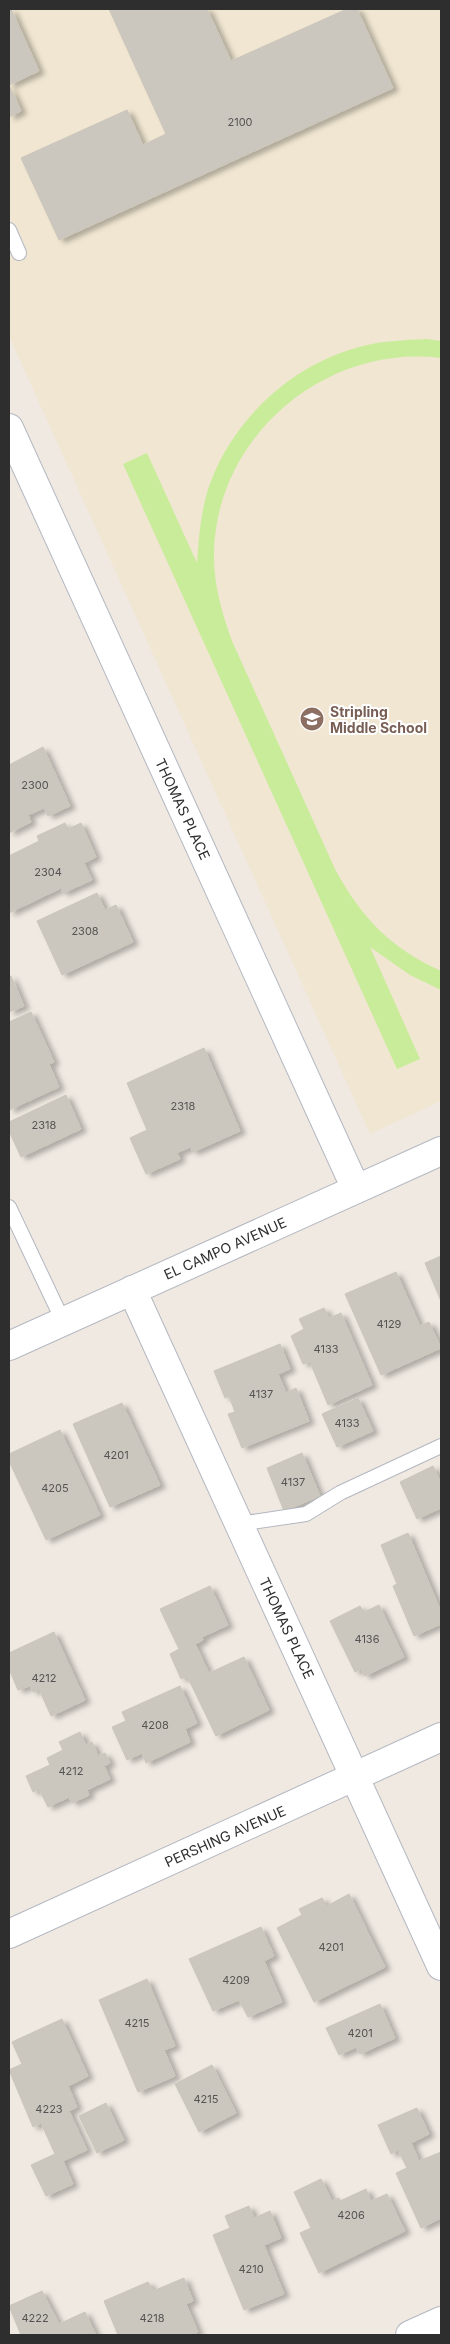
<svg xmlns="http://www.w3.org/2000/svg" width="450" height="2344" font-family="Inter,sans-serif">
<defs>
<filter id="shadow"><feDropShadow dx="5.5" dy="3" stdDeviation="2.5" flood-color="#0004"/></filter>
</defs>
<rect width="100%" height="100%" fill="#efe9e1"/>
<path fill="#f0e6d1" d="M9,9H441V1101L370,1134L9,336Z"/>
<path fill="#c9ec9a" d="M427,339L441,341V358C327,344 219,433 214,549C213,582 221,611 232,641L335,869C361,917 390,948 441,971V990L410,975L370,947L420,1059L397,1069L123,464L147,453L197,563C199,535 201,507 211,481C236,417 292,365 359,347C381,341 404,340 427,339Z"/>
<g fill="#cbc7bf" stroke="#cbc5ba" filter="url(#shadow)">
<path d="M9,9H11L39,71L9,85Z"/>
<path d="M109,9H207L231,61L347,9H357L393,88L59,240L21,158L127,110L143,145L166,134Z"/>
<path d="M9,85L21,111L9,117Z"/>
<path d="M43,747L70,806L48,816L44,808L28,815L31,822L9,833V765Z"/>
<path d="M65,823L68,829L81,823L96,857L84,863L92,880L63,893L61,888L9,913V856L39,841L37,836Z"/>
<path d="M97,893L105,910L116,905L133,942L62,975L37,921Z"/>
<path d="M11,976L24,1006L9,1012V977Z"/>
<path d="M31,1012L54,1062L49,1064L59,1087L9,1110V1022Z"/>
<path d="M204,1048L240,1131L193,1152L190,1147L177,1153L180,1159L146,1174L130,1138L147,1130L127,1083Z"/>
<path d="M66,1095L81,1129L21,1157L9,1131V1122Z"/>
<path d="M441,1256V1301L425,1263Z"/>
<path d="M396,1272L420,1326L429,1322L441,1348L381,1375L345,1294Z"/>
<path d="M324,1308L329,1318L341,1313L372,1385L328,1405L310,1362L303,1364L291,1336L304,1329L299,1319Z"/>
<path d="M280,1344L290,1369L278,1374L286,1393L296,1388L309,1421L242,1448L228,1414L235,1412L229,1396L225,1398L214,1371Z"/>
<path d="M358,1398L373,1431L337,1447L322,1414Z"/>
<path d="M122,1403L160,1485L110,1507L73,1424Z"/>
<path d="M60,1430L100,1515L46,1540L9,1461V1454Z"/>
<path d="M302,1453L320,1496L284,1511L267,1468Z"/>
<path d="M433,1466L441,1484V1508L417,1519L400,1482Z"/>
<path d="M408,1533L441,1612V1624L414,1636L393,1586L397,1584L381,1545Z"/>
<path d="M210,1586L228,1625L202,1637L203,1640L195,1644L209,1673L244,1657L269,1710L216,1736L187,1676L181,1679L170,1654L179,1649L160,1609Z"/>
<path d="M379,1605L404,1657L365,1676L361,1669L355,1672L330,1621L360,1606L364,1612Z"/>
<path d="M54,1632L85,1700L51,1716L39,1689L33,1692L30,1686L18,1690L9,1669V1653Z"/>
<path d="M180,1686L197,1723L185,1729L190,1742L146,1763L142,1753L127,1760L112,1727L126,1721L122,1712Z"/>
<path d="M80,1732L86,1745L92,1742L98,1756L105,1753L110,1763L104,1766L110,1779L87,1790L89,1795L72,1803L69,1797L48,1807L39,1789L33,1792L26,1776L50,1765L47,1758L63,1750L59,1742Z"/>
<path d="M349,1894L385,1967L314,2002L277,1928L302,1915L299,1909L322,1898L327,1906Z"/>
<path d="M261,1927L274,1956L264,1961L282,2002L248,2017L239,2000L213,2011L189,1959Z"/>
<path d="M147,1979L175,2046L164,2050L175,2076L138,2092L99,2000Z"/>
<path d="M380,2004L395,2038L360,2054L356,2047L339,2055L326,2028Z"/>
<path d="M62,2019L88,2076L68,2086L77,2107L69,2111L87,2150L63,2161L73,2184L46,2196L31,2165L55,2154L41,2123L33,2127L9,2070L22,2064L12,2042Z"/>
<path d="M212,2065L236,2113L199,2132L175,2084Z"/>
<path d="M106,2103L124,2140L97,2153L79,2116Z"/>
<path d="M417,2108L429,2134L411,2143L419,2161L441,2152V2218L421,2228L396,2173L407,2168L398,2150L391,2154L378,2125Z"/>
<path d="M321,2179L332,2201L339,2198L340,2201L366,2189L371,2201L387,2194L405,2231L319,2273L300,2233L311,2228L294,2192Z"/>
<path d="M249,2206L254,2218L270,2211L281,2238L264,2245L284,2294L244,2310L213,2235L230,2228L225,2216Z"/>
<path d="M184,2278L193,2301L186,2304L198,2332L190,2335H118L104,2301L148,2282L153,2291Z"/>
<path d="M42,2291L59,2324L85,2312L96,2335H21L9,2306Z"/>
</g>
<g fill="none" stroke-linecap="round" stroke-linejoin="round">
<defs>
<g id="service">
<path d="M9,230L19,253"/>
<path d="M9,1207L63,1321"/>
<path d="M239,1524L306,1514L340,1493L441,1446"/>
</g>
<g id="minor">
<path d="M9,428L356,1189"/>
<path d="M132,1290L441,1966"/>
<path d="M9,1346L441,1151"/>
<path d="M9,1934L441,1737"/>
<path d="M410,2335L441,2321"/>
</g>
</defs>
<use href="#service" stroke="#b4b7c1" stroke-width="16"/>
<use href="#minor" stroke="#b4b7c1" stroke-width="30"/>
<use href="#service" stroke="#fff" stroke-width="14"/>
<use href="#minor" stroke="#fff" stroke-width="28"/>
</g>
<defs>
<symbol id="school-disc" viewBox="-11 -11 22 22"><circle r="9.5" fill="#8d6e63" stroke="#fff"/><path d="M0-5L7-2L0 1L-7-2ZM-4 1L0 2.5L4 1V4Q0 6-4 4Z" fill="#fff"/></symbol>
</defs>
<g fill-rule="evenodd">
<use href="#school-disc" x="298" y="705" width="28" height="28"/>
</g>
<g text-anchor="middle" dominant-baseline="central" stroke-width="4" stroke-linejoin="round" paint-order="stroke">
<g font-size="11" fill="#555452">
<text x="240" y="122">2100</text>
<text x="35" y="785">2300</text>
<text x="48" y="872">2304</text>
<text x="85" y="931">2308</text>
<text x="183" y="1106">2318</text>
<text x="44" y="1125">2318</text>
<text x="389" y="1324">4129</text>
<text x="326" y="1349">4133</text>
<text x="261" y="1394">4137</text>
<text x="347" y="1423">4133</text>
<text x="116" y="1455">4201</text>
<text x="293" y="1482">4137</text>
<text x="55" y="1488">4205</text>
<text x="367" y="1639">4136</text>
<text x="44" y="1678">4212</text>
<text x="155" y="1725">4208</text>
<text x="71" y="1771">4212</text>
<text x="331" y="1947">4201</text>
<text x="236" y="1980">4209</text>
<text x="137" y="2023">4215</text>
<text x="360" y="2033">4201</text>
<text x="206" y="2099">4215</text>
<text x="49" y="2109">4223</text>
<text x="351" y="2215">4206</text>
<text x="251" y="2269">4210</text>
<text x="35" y="2318">4222</text>
<text x="152" y="2318">4218</text>
</g>
<g font-size="14" font-weight="bold" fill="#785e54" stroke="#fff" text-anchor="start">
<text x="330" y="711">Stripling<tspan x="330" dy="16">Middle School</tspan></text>
</g>
<g font-size="14" fill="#2e2e2e" stroke="#fff">
<text transform="translate(183 809) rotate(65)">THOMAS PLACE</text>
<text transform="translate(225 1248) rotate(-24)">EL CAMPO AVENUE</text>
<text transform="translate(287 1628) rotate(65)">THOMAS PLACE</text>
<text transform="translate(225 1836) rotate(-24)">PERSHING AVENUE</text>
</g>
</g>
<rect width="450" height="2344" fill="none" stroke="#2e2e2e" stroke-width="20"/>
</svg>
